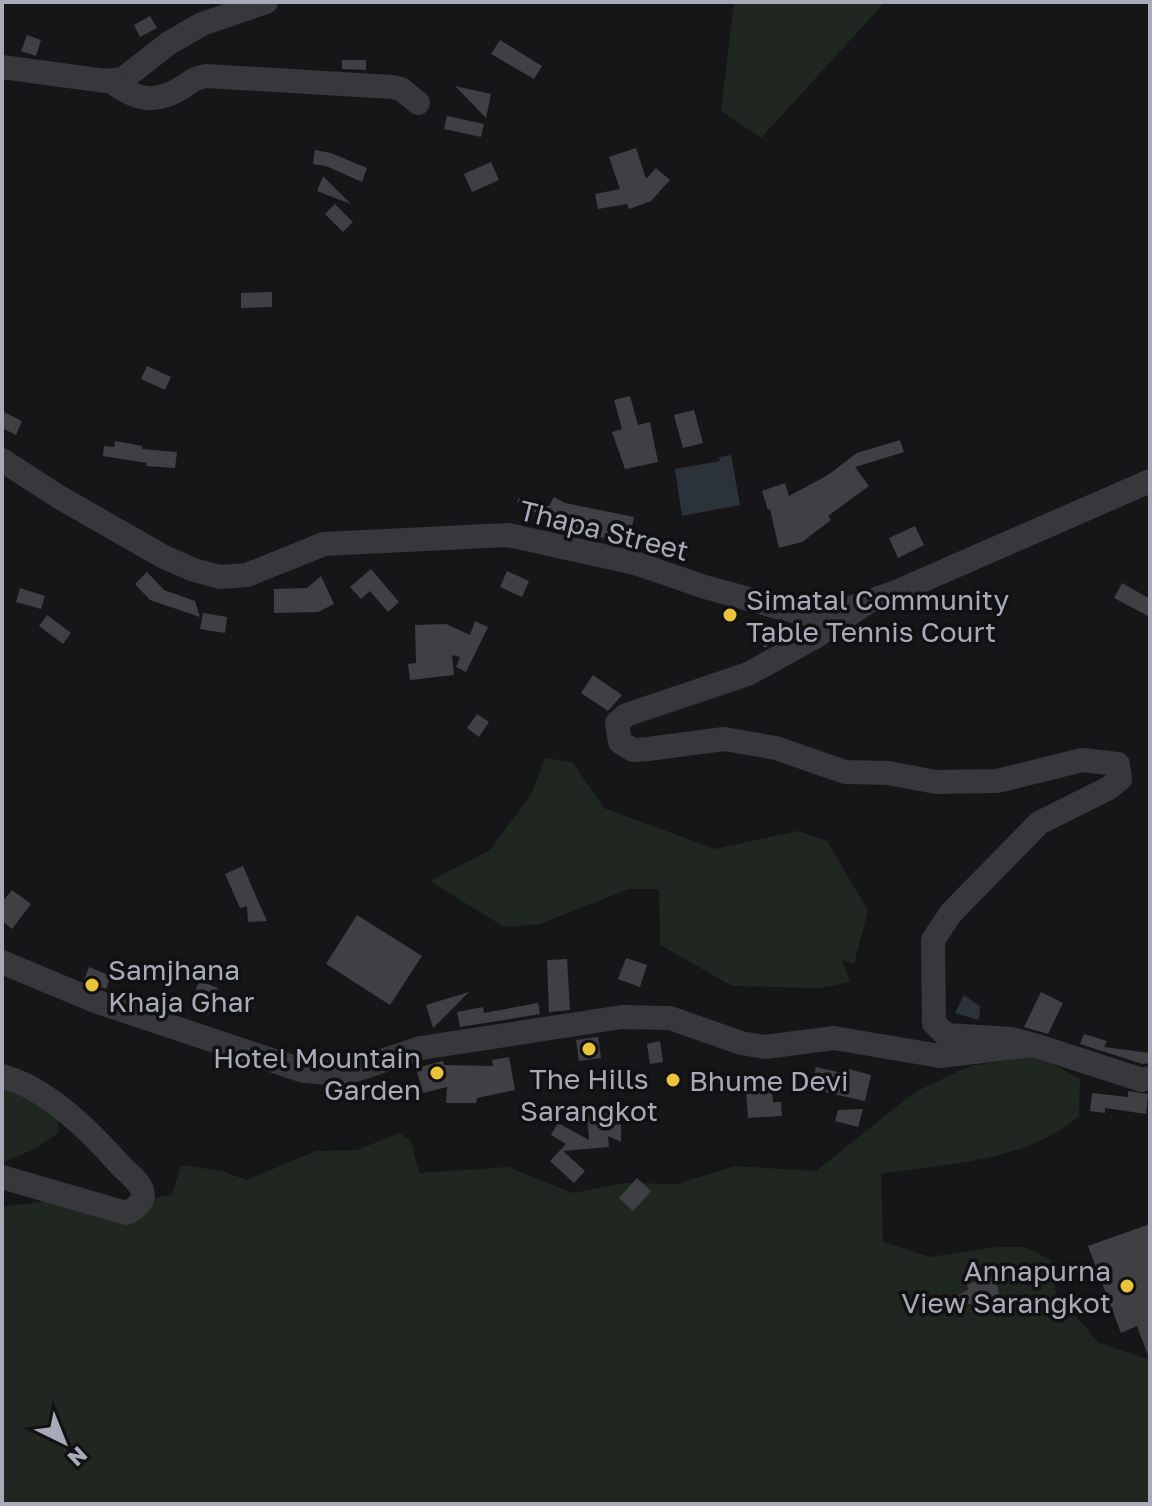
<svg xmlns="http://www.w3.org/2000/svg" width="1152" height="1506" font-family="'Golos Text',sans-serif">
<rect width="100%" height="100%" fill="#161517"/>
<g fill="#202721">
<path d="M734,2H885L761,138L721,111Z"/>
<path d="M545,758L572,762L604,808L715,849L798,831L827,841L868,911L854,964L842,960L850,982L820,988L732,986L660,945L659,889H629L540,924L504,927L430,881L490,850L531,795Z"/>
<path d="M1038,1056L1080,1079L1079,1116C1027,1162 947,1163 881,1174L883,1242L930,1257L996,1247H1025L1052,1261L1056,1293L1099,1343L1150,1360V1504H2V1207L41,1202L80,1189L125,1202L172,1195L181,1165L222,1171L247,1180L316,1151L357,1150L399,1133L411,1141L419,1173L508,1167L573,1193L624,1183L677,1184L734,1166L816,1171L915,1092L970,1066Z"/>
<path d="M2,1084L17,1085L58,1118L59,1132L37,1148L2,1163Z"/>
</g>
<g fill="#2c323a">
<path d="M731,455L740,505L682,516L675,469L720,461L719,457Z"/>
<path d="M964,995L980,1006L979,1020L955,1013Z"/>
</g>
<g fill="#404044">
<path d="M150,16L157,28L140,37L134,25Z"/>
<path d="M27,35L41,40L36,56L21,51Z"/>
<path d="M500,40L542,66L534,79L491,54Z"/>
<path d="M342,60H366V70L342,69Z"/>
<path d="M455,86L491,94L486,118Z"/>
<path d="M447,116L484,124L481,137L444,129Z"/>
<path d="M636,148L646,179L656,168L670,180L651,201L629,209L627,204L598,209L595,194L620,189L609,157Z"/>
<path d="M315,150L331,153L367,168L362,182L326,166L313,164Z"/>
<path d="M491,162L499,180L472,192L464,174Z"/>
<path d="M323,176L351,204L317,191Z"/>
<path d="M335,204L353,222L343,232L325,214Z"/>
<path d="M272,292V307L241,308V293Z"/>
<path d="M147,366L171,377L165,390L141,379Z"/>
<path d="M630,396L638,425L650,422L658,462L625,469L612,432L622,429L614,400Z"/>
<path d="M694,410L703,443L683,448L674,415Z"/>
<path d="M2,411L22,421L16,435L2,428Z"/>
<path d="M900,440L904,452L855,467L869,486L828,516L831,520L802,542L779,548L770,509L768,510L762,491L785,483L789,496L828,475L857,453Z"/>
<path d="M115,441L142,446V449L177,452L175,468L146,466L147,463L103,456L104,446L114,447Z"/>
<path d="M554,497L565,503L634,517L629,543L568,531L517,502L519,498L549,506Z"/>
<path d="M915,526L924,545L898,558L889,538Z"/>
<path d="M371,569L399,602L388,612L370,591L361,599L350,587Z"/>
<path d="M507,571L529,581L522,597L500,587Z"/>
<path d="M147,572L164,590L195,601L200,617L150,600L135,584Z"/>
<path d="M321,576L334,604L318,612L274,613V589L307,588Z"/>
<path d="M1122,583L1150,599V617L1114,598Z"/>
<path d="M20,588L45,596L41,609L16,602Z"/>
<path d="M203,613L227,617L225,633L200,629Z"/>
<path d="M47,615L71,633L63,644L39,626Z"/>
<path d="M475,621L488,627L466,672L456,667L460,657L452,655L454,675L410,680L408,664L416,663L415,625L446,624L470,635Z"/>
<path d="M779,634L781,639L764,648L762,640Z"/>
<path d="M593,675L622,695L608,711L581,693Z"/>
<path d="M477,714L489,722L479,737L467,728Z"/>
<path d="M243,866L258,901L267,921L248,922L247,906L240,908L225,874Z"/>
<path d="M12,890L31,904L12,929L2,921V902Z"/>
<path d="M357,915L422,956L390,1005L326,964Z"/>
<path d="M626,958L647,965L640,987L618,979Z"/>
<path d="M567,959L570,1010L549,1012L547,960Z"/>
<path d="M89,967L111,976L106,989L84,980Z"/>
<path d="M199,981L218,988L209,1014L190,1007Z"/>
<path d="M469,992L433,1028L426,1005Z"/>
<path d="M1041,992L1063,1003L1048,1034L1024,1027Z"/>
<path d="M538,1003L540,1014L460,1027L457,1012L483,1007L484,1013Z"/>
<path d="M1084,1034L1107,1041L1104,1047L1150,1053V1063L1143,1064L1080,1044Z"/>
<path d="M598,1037L601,1058L579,1061L576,1040Z"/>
<path d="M660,1041L663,1062L650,1064L647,1044Z"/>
<path d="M509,1057L515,1090L477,1098L476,1103H446L447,1087L423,1093L416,1068L443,1061L444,1065L493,1066L492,1060Z"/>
<path d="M816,1067L847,1074L848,1069L871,1075L865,1101L811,1089Z"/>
<path d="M771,1077L773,1102H781L782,1116L748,1118L745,1079Z"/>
<path d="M1128,1091L1148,1094L1146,1114L1105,1108V1113L1090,1111L1092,1093L1128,1097Z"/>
<path d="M863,1109L858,1127L835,1121L838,1110Z"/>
<path d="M621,1112V1142L608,1136L609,1147L563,1151L585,1171L574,1183L550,1161L566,1144L551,1135L558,1123L589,1140L587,1115Z"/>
<path d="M637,1178L651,1191L633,1211L619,1198Z"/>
<path d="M1150,1224V1358H1149L1137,1326L1121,1333L1088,1246Z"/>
<path d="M995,1277L1000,1297L938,1311L936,1307L968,1290L967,1284Z"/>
</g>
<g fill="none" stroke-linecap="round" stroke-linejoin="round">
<g stroke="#37373c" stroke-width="24">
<path d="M2,67L106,81L123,79L169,43L202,24L266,2"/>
<path d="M112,82C137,101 156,104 183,87C192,81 195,78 206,76L392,87L401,89L418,103"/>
<path d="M2,460L59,497L164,557L194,570L220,577L247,575L324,544L508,535L635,563L705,587L803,614L835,613L896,592L1150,481"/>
<path d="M868,602L815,637L748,674L626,715L617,723L620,742L633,750L648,749L724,739L776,748L845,772L888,773L936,782L997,781L1082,760L1118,764L1120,779L1109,788L1039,823L951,913L933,940L934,1023L946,1035L1012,1039L1034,1045"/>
<path d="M2,962L95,1001L304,1071L343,1074L421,1048L622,1017L670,1018L741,1043L765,1047L834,1038L940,1056L1034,1045L1142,1080L1150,1078"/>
<path d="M2,1076C10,1079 18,1081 26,1085C64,1105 93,1135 121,1166C127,1172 139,1181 142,1190C146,1201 134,1210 126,1213L2,1177"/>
</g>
</g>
<g fill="#eac33b" stroke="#111012" stroke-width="3">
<circle cx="730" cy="615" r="8"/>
<circle cx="92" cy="985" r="8"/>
<circle cx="589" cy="1049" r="8"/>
<circle cx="437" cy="1073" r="8"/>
<circle cx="673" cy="1080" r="8"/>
<circle cx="1127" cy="1286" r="8"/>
</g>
<g text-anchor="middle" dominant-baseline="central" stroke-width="7" stroke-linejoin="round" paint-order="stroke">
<g font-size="28" fill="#a8abb7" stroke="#111012">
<text transform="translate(604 530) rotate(14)">Thapa Street</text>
</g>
<g font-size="28" fill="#a8abb7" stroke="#111012" text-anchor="start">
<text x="746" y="599">Simatal Community<tspan x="746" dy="32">Table Tennis Court</tspan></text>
<text x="108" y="969">Samjhana<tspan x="108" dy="32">Khaja Ghar</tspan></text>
<text x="421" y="1057" text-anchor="end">Hotel Mountain<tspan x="421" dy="32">Garden</tspan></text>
<text x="589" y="1078" text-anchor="middle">The Hills<tspan x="589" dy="32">Sarangkot</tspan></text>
<text x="689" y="1080">Bhume Devi</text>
<text x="1111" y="1270" text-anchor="end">Annapurna<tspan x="1111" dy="32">View Sarangkot</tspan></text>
</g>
</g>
<rect width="1152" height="1506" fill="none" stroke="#a8abb7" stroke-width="8"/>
<g transform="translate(64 1442) rotate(137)" stroke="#111012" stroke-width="6" paint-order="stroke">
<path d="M0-6L14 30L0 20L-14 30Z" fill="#a8abb7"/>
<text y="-12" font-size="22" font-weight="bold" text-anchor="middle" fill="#a8abb7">N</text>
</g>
</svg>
